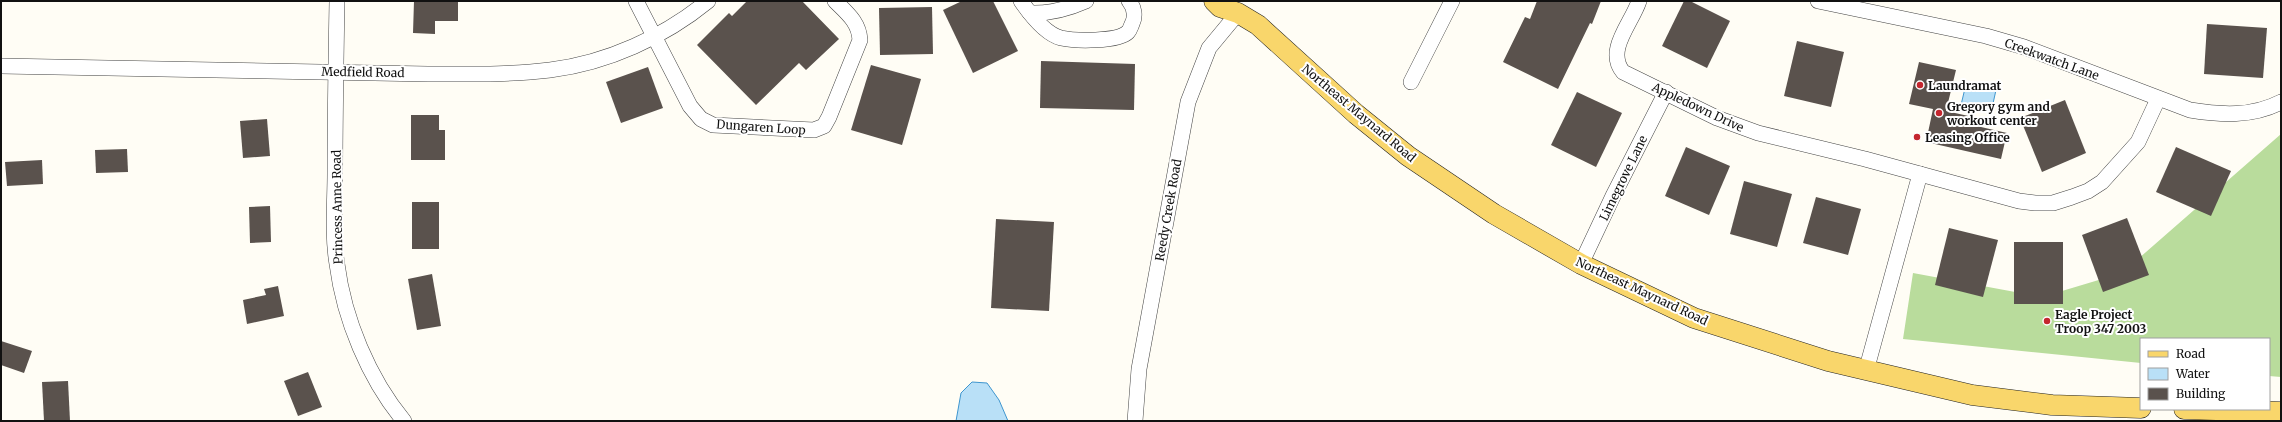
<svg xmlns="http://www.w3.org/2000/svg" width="2282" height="422" font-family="Merriweather,serif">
<rect width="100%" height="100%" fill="#fffdf5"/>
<path fill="#b9dc9c" d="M2281,134V377L2269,376V339H2141V363L1903,339L1913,273L2042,297L2122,273Z"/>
<g fill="#b9e0f7" stroke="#3f96cf">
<path d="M1966,84L1996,90L1992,108L1987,112L1961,105Z"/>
<path d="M972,382L987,383L999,400L1008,421H956L961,393Z"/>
</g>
<g fill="#5a524d">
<path d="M414,1H458V21H435V34L413,33Z"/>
<path d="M747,1H802L839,39L806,70L799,63L756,105L697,45L729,13L732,16Z"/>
<path d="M962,1H993L1018,51L973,73L943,10Z"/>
<path d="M1537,1H1601L1592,24L1590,23L1558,89L1503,62L1525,17L1530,19Z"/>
<path d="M1684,1H1690L1730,21L1707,68L1662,46Z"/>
<path d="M932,7L933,54L880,55L879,8Z"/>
<path d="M2207,24L2267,28L2263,78L2204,74Z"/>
<path d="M1797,41L1844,52L1831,107L1784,96Z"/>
<path d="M1041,61L1135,64L1134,110L1040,108Z"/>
<path d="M1919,62L1956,70L1946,111L1982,119L1981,127L2007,133L2001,159L1926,142L1933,109L1909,104Z"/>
<path d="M871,65L921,79L902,145L851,130Z"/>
<path d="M648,67L663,108L621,123L606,82Z"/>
<path d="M1577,92L1622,113L1596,167L1551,145Z"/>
<path d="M2065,100L2086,153L2042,172L2020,118Z"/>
<path d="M411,115H439V130H445V160H411Z"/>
<path d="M267,119L270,156L243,158L240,121Z"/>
<path d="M1686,147L1730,166L1709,215L1665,196Z"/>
<path d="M2176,147L2231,171L2211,216L2156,192Z"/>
<path d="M127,149L128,172L96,173L95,150Z"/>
<path d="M42,160L43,184L7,186L5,162Z"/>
<path d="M1744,181L1792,194L1777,247L1730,234Z"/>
<path d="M1816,197L1861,209L1848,255L1803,243Z"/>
<rect x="412" y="202" width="27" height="47"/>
<path d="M270,206L271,242L250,243L249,207Z"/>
<path d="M2127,218L2149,275L2103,292L2082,235Z"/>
<path d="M996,219L1054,222L1049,311L991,308Z"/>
<path d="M1949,228L1998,240L1983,297L1935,285Z"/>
<rect x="2014" y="242" width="49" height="62"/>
<path d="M432,274L441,326L417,330L408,279Z"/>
<path d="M278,286L284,316L247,324L243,300L266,295L264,289Z"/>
<path d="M1,341L32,351L24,373L1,365Z"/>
<path d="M308,372L322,407L298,416L284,381Z"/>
<path d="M68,381L70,421H44L42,382Z"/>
</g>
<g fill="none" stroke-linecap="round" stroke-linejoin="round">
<defs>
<g id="minor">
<path d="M337,1C336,59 335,116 335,173C335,203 332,235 337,264C344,319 369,379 404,421"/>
<path d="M636,1L690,106L701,119L713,125L814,130L824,126L829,117L860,40C859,22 847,13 835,1"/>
<path d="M1021,1C1030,14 1045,34 1061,38C1075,41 1118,42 1128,32C1130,30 1131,26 1132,24C1136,16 1134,7 1129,1"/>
<path d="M1639,1C1632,23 1605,50 1623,72L1717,118L1758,133L1865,159L2019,201L2035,203H2053L2072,197L2088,191L2102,182L2138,142L2158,99"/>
<path d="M1818,1L1986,36L2024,47L2190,110C2221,115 2252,117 2281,102"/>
<path d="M1030,13C1050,14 1068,9 1086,1"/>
<path d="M1,66L428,74C469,74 510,75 550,70C607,63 664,37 708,1"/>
<path d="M1411,82L1452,1"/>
<path d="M1581,264L1613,196L1666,92"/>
<path d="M1866,371L1920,174"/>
<path d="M1135,421L1139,369L1188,102L1209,48L1238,13"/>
</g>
<g id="major">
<path d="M1214,1L1220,7L1238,13L1258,25L1356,114L1408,156L1494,214L1581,264L1694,318L1828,361L1972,395L2052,405L2141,408"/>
<path d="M2184,409L2281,412"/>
</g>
</defs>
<use href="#minor" stroke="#444" stroke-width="16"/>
<use href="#major" stroke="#222" stroke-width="21"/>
<use href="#minor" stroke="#fff" stroke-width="15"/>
<use href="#major" stroke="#f9d66b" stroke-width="20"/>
</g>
<g fill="#c4262e" stroke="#fff" stroke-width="1.5">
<circle cx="1920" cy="85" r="4"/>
<circle cx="1939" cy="113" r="4"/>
<circle cx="1917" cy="137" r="4"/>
<circle cx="2047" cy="321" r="4"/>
</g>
<g text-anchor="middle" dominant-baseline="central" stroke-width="4" stroke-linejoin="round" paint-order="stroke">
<g font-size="12" fill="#111" stroke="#fff">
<text transform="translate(2052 59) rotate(20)">Creekwatch Lane</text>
<text transform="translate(363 72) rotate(1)">Medfield Road</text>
<text transform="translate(1698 107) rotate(25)">Appledown Drive</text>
<text transform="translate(1359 113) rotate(40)">Northeast Maynard Road</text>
<text transform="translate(761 127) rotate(4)">Dungaren Loop</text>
<text transform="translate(1623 178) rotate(-64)">Limegrove Lane</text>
<text transform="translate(337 207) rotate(-91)">Princess Anne Road</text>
<text transform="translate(1168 210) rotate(-80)">Reedy Creek Road</text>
<text transform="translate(1642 291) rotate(25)">Northeast Maynard Road</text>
</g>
<g font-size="12" font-weight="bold" fill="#111" stroke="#fff" text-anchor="start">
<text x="1928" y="85">Laundramat</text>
<text x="1947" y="106">Gregory gym and<tspan x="1947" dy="14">workout center</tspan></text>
<text x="1925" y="137">Leasing Office</text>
<text x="2055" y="314">Eagle Project<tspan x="2055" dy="14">Troop 347 2003</tspan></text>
</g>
</g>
<rect width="2282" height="422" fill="none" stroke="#111111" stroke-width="4"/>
<rect x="2140" y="338" width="130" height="72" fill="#ffffff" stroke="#a0a0a0"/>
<rect x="2148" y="351" width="20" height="6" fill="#f9d66b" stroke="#a0a0a0"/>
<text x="2176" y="358" font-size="12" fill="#111111">Road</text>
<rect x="2148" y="368" width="20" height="12" fill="#b9e0f7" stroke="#a0a0a0"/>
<text x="2176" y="378" font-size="12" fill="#111111">Water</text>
<rect x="2148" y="388" width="20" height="12" fill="#5a524d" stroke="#a0a0a0"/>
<text x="2176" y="398" font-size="12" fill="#111111">Building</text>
</svg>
